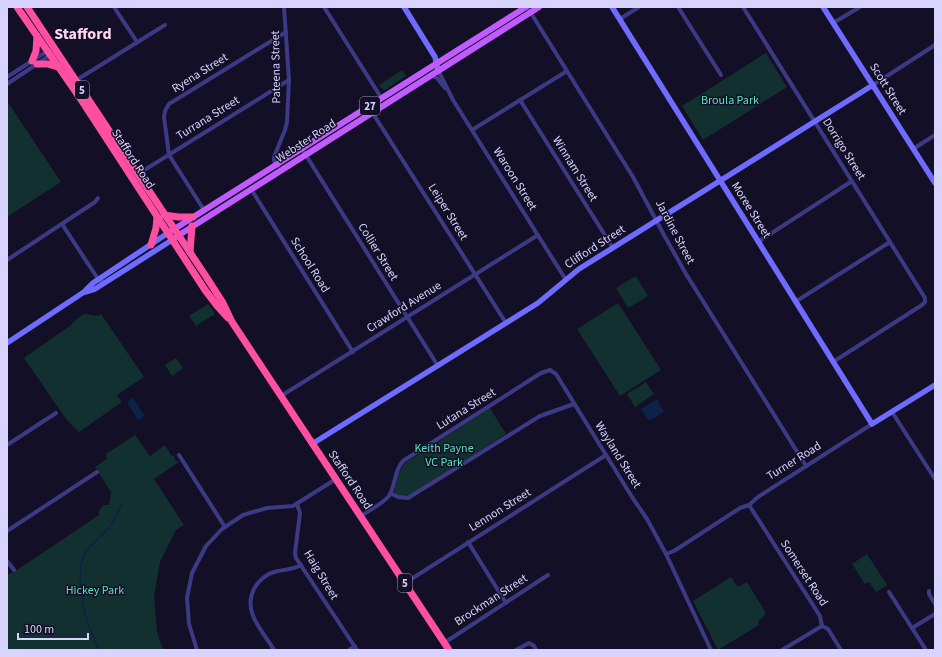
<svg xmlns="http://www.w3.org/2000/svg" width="942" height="657" font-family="'Source Sans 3',sans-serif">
<rect width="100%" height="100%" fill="#130f26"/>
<g fill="#12302f">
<path d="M766,53L787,87L703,140L682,106Z"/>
<path d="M402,70L406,76L385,90L382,89L379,85Z"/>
<path d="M7,101L61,182L7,217Z"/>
<path d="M636,276L648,296L628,308L616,288Z"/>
<path d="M618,303L661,370L620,396L577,329Z"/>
<path d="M208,304L215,314L196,326L189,316Z"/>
<path d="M84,314L98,316L101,314L144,377L117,395L122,402L79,432L66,419L24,358L71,325L75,320Z"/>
<path d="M176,358L183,368L172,376L165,365Z"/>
<path d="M646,382L654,394L635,407L627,394Z"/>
<path d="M490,408L506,434L409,496L401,497L394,493L398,475L404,464Z"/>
<path d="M135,435L150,456L165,445L171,455L174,456L175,460L179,462L154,479L184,525L176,530L160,562L154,597L157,632L163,650H7V575L17,570L99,515V511L103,505H109L111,492L95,467L107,459L106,454Z"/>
<path d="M867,554L887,585L876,592L869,582L865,584L852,564Z"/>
<path d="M731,577L738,587L747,582L766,613L758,622L759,625L718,650L693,601Z"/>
</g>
<g fill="#0c2248">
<path d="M133,398L145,416L138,420L127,402Z"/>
<path d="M657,399L664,412L649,421L641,409Z"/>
</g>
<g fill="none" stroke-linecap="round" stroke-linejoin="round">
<path stroke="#0c2248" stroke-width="1.5" d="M99,650L87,621L84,610L80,577L81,565L85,552L111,525L122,503"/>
<g stroke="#3d3a85" stroke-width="4">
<path d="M114,7L137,42"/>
<path d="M324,7L382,99"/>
<path d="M678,7L721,75"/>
<path d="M743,7L925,298V302L922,305L833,362"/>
<path d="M529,10L633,177L664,235L686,274L806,466"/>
<path d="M620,19L639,7"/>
<path d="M833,23L860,7"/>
<path d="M438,70L453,100L566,280"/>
<path d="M430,75L437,78L445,88"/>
<path d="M7,77L49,50"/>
<path d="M75,81L165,25"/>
<path d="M7,84L52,54"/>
<path d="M873,85L935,45"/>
<path d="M520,100L613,248"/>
<path d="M372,112L506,323"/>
<path d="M472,130L567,71"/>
<path d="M302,149L438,366"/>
<path d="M913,149L935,135"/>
<path d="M278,166L274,161V157L285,130L287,122L289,80L284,7"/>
<path d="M138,174L289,80"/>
<path d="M251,189L353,352"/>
<path d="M204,210L169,155L164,117L165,111L169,104L286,32"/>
<path d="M62,224L98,279L104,283"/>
<path d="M758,242L852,181"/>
<path d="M7,260L95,202L98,198"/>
<path d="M795,302L890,242"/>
<path d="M281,396L538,235"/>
<path d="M892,412L935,479"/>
<path d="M7,445L56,413"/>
<path d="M179,455L225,527"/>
<path d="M390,493L398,497L408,498L540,416L574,404"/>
<path d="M297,504L300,513L295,553L296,558L357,650"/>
<path d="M749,505L820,616L822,626"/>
<path d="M361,516C370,510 382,504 389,496C396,485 394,470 403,461L541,373L550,370L556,374L632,497L647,519L666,554L711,650"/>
<path d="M7,531L97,472"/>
<path d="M468,542L506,603"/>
<path d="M666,554L674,551L740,508L749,505L758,497L872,424"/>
<path d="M7,561L14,570"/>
<path d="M405,583L606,455"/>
<path d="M929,591V594L935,604"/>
<path d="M889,592L926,650"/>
<path d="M822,626L828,629L841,650"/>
<path d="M912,628L935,614"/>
<path d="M444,643L548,575"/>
<path d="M197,650L189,624L187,598L192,573L206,546L222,529L243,515L267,508L293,506L336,479"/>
<path d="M274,650C263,631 242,612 254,589C257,583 262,578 269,574C279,569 291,571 301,565"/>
<path d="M349,650L355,646"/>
<path d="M516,650L529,643L534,646L536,650"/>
<path d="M782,650L822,626"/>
</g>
<g stroke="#6f6bff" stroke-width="5.5">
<path d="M404,7L435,57L438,70"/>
<path d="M612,7L872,424L935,385"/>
<path d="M823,7L935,183"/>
<path d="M85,292L95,289L172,240"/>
<path d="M7,343L84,292L93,283L168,233"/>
<path d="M312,444L538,303L579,269L873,85"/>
</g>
<g stroke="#c25bff" stroke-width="6">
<path d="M168,233L526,7"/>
<path d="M176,237L539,7"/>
</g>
<g stroke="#ff4fa3" stroke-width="7">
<path d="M17,7L82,101L205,290L218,307L228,318"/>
<path d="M27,7L205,275L223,303L232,322L449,650"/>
<path d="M32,61L36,51L37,36"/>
<path d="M37,64H48L59,67"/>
<path d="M164,215L178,217H193"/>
<path d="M151,245L156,228L157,217"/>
<path d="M190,252L192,226"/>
</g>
</g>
<g text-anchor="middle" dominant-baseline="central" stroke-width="3" stroke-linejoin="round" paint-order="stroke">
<g fill="#130f26" stroke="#9e99be" stroke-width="1">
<rect x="75" y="81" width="14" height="18" rx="3"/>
<rect x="360" y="97" width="20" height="18" rx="3"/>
<rect x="398" y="574" width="14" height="18" rx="3"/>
</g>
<g font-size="11" font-weight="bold" fill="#d9d4ff">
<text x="82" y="90">5</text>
<text x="370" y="106">27</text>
<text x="405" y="583">5</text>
</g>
<g font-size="12" fill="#d9d4ff" stroke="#130f26">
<text transform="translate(276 67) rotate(-91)">Pateena Street</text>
<text transform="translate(200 73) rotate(-32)">Ryena Street</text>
<text transform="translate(888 89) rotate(58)">Scott Street</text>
<text transform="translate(208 118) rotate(-32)">Turrana Street</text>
<text transform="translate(306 141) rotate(-33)">Webster Road</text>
<text transform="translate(844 149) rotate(58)">Dorrigo Street</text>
<text transform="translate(133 159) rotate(57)">Stafford Road</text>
<text transform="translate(575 169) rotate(58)">Winnam Street</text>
<text transform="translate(515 179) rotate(58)">Waroon Street</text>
<text transform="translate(751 210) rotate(58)">Moree Street</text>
<text transform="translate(448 212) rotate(58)">Leiper Street</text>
<text transform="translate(675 232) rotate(62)">Jardine Street</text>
<text transform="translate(595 247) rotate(-33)">Clifford Street</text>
<text transform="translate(378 252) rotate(58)">Collier Street</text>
<text transform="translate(310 265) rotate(58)">School Road</text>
<text transform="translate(404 307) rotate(-32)">Crawford Avenue</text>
<text transform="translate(466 409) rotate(-32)">Lutana Street</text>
<text transform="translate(618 455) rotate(58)">Wayland Street</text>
<text transform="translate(794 461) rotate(-32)">Turner Road</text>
<text transform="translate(350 480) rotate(56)">Stafford Road</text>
<text transform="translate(500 510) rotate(-32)">Lennon Street</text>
<text transform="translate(804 573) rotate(57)">Somerset Road</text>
<text transform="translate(321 575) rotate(59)">Haig Street</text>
<text transform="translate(491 600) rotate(-33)">Brockman Street</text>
</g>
<g font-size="12" fill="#5fe0c0" stroke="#130f26">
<text x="730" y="100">Broula Park</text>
<text x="444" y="448">Keith Payne<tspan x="444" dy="14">VC Park</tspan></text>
<text x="95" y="590">Hickey Park</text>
</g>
<g font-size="16" font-weight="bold" fill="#ffd6f0" stroke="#130f26">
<text x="83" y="34">Stafford</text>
</g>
</g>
<rect width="942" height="657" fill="none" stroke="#d9d4ff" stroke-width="16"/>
<path d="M18 633v6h70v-6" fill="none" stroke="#d9d4ff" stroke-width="2"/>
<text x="24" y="633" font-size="12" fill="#d9d4ff" stroke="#130f26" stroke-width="3" paint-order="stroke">100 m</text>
</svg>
